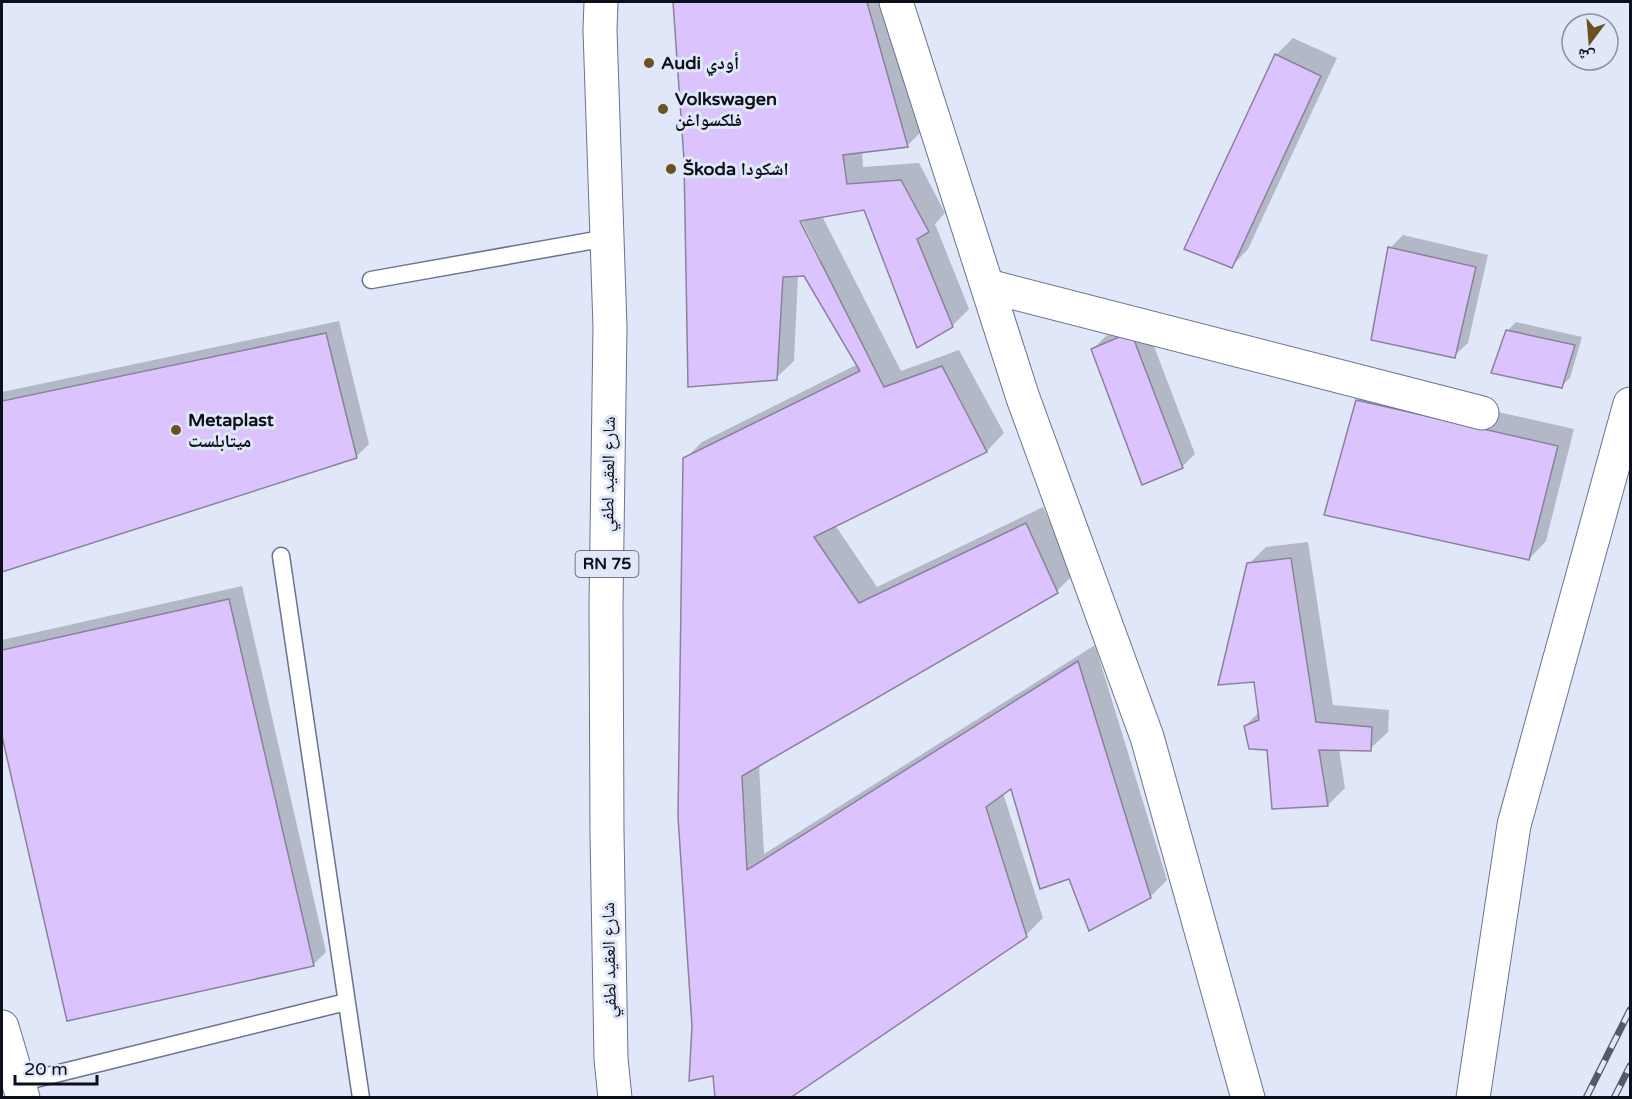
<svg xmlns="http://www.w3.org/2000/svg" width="1632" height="1099" font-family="'Varela Round','Noto Naskh Arabic',sans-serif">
<rect width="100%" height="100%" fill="#e0e7f9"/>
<g fill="#0003" fill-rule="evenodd">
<path d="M675,2H888L924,129L907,146L862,151L863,167L919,163L945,213L935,224L969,309L952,326L865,209L822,216L901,371L959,350L1004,433L987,451L835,525L877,587L1043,507L1074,574L1057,591L759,765L764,854L1095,645L1167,880L1150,897L1070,878L1012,787L1003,793L1043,918L1026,935L715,1074L693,1026L685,459L702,442L858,364L805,275H798L794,361L776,378L685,160ZM798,214L821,260H817L795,215Z"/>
<path d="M1293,38L1337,58L1248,249L1231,267L1276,55Z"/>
<path d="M1403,235L1488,255L1468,343L1454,356L1390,248Z"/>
<path d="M1144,320L1195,454L1182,467L1092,350L1106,336Z"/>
<path d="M339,321L369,444L356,457L2,570V392Z"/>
<path d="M1516,322L1582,337L1570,378L1561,386L1507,331Z"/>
<path d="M1374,384L1574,429L1546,541L1529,559L1357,401Z"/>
<path d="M1308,542L1333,705L1389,710L1388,732L1370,749H1339L1345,788L1328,805L1245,726L1259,712L1249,564L1266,547Z"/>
<path d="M242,586L326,952L313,965L68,1020L2,729V640Z"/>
</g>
<g fill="#dbc3fe" stroke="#8c809d" stroke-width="1.5">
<path d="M673,2H867L908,147L843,155L847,184L901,180L929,232L917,239L953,327L917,348L864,210L800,221L884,387L942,366L987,452L814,537L859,603L1026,523L1058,593L742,776L747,870L1078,661L1151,898L1089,931L1069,879L1040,889L1011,789L986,807L1027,937L790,1098H715L713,1076L689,1081L692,1026L678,817L683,458L860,371L804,276L783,277L777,380L688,387L684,160Z"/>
<path d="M1275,54L1321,76L1232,268L1184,249Z"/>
<path d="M1388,247L1476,267L1455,358L1371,340Z"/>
<path d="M1506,330L1575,345L1562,388L1491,373Z"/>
<path d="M1131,332L1183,468L1142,485L1091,349Z"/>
<path d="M326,333L357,458L2,572V401Z"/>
<path d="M1356,400L1558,446L1529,560L1324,515Z"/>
<path d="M1291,558L1316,722L1372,727L1371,751L1319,750L1328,806L1272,809L1267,750L1249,749L1244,726L1259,720L1254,682L1218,685L1247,563Z"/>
<path d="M229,599L314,966L67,1021L2,736V650Z"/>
</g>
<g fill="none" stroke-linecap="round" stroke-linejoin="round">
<defs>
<g id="lane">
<path d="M371,280L607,238"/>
<path d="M281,556L361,1098"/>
<path d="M19,1083L346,1002"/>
</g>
<g id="street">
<path d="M896,2L1023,398L1147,737L1248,1098"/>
<path d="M988,286L1482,413"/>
<path d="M2,1027L23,1098"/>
<path d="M1473,1098L1514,825L1630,404"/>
</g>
<path id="primary" d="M601,2L600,30L610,327L606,605L607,832L611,1059L615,1098"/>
</defs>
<use href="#lane" stroke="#6a738f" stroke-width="19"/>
<use href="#street" stroke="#6a738f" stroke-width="35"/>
<use href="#primary" stroke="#6a738f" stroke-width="35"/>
<use href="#lane" stroke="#fff" stroke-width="16"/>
<use href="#street" stroke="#fff" stroke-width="33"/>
<use href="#primary" stroke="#fff" stroke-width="33"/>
<defs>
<g id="rail">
<path d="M1586,1098L1630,1010"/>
<path d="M1614,1098L1630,1066"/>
</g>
</defs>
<use href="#rail" stroke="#545966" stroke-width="7"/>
<use href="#rail" stroke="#e0e7f9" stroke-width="4.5" stroke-dasharray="14" stroke-linecap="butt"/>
</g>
<g fill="#6b5022" stroke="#e0e7f9" stroke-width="2">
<circle cx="649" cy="63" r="6"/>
<circle cx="663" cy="109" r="6"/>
<circle cx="671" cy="169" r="6"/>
<circle cx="176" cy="430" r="6"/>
</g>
<g text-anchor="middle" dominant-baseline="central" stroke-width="6" stroke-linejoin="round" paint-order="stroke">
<rect fill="#e0e7f9" stroke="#4c505d" stroke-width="1.5" x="575.5" y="551" width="63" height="26" rx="4.5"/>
<g font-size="16" font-weight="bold" fill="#0c101a">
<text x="607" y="564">RN 75</text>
</g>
<g font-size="18" font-weight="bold" fill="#0c101a" stroke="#e0e7f9" text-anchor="start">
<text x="661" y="63">Audi أودي</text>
<text x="675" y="99">Volkswagen<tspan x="675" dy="21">فلكسواغن</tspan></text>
<text x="683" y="169">Škoda اشكودا</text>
<text x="188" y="420">Metaplast<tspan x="188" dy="21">ميتابلست</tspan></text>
</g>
<g font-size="18" fill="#0c101a" stroke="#e0e7f9">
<text transform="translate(608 474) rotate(-89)">شارع العقيد لطفي</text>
<text transform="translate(609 960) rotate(-91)">شارع العقيد لطفي</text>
</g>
</g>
<rect width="1632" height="1099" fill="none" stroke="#0c101a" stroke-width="6"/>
<g transform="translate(1590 42) rotate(196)"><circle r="28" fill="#e0e7f9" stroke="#8b91a0" stroke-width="1.5"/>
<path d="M0-4.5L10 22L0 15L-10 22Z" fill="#6b5022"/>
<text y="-9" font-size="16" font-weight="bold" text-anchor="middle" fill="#0c101a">ش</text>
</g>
<path d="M15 1075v9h82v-9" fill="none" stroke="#0c101a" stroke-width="3"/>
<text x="24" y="1075" font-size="18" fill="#0c101a" stroke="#e0e7f9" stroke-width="4.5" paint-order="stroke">20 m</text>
</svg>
